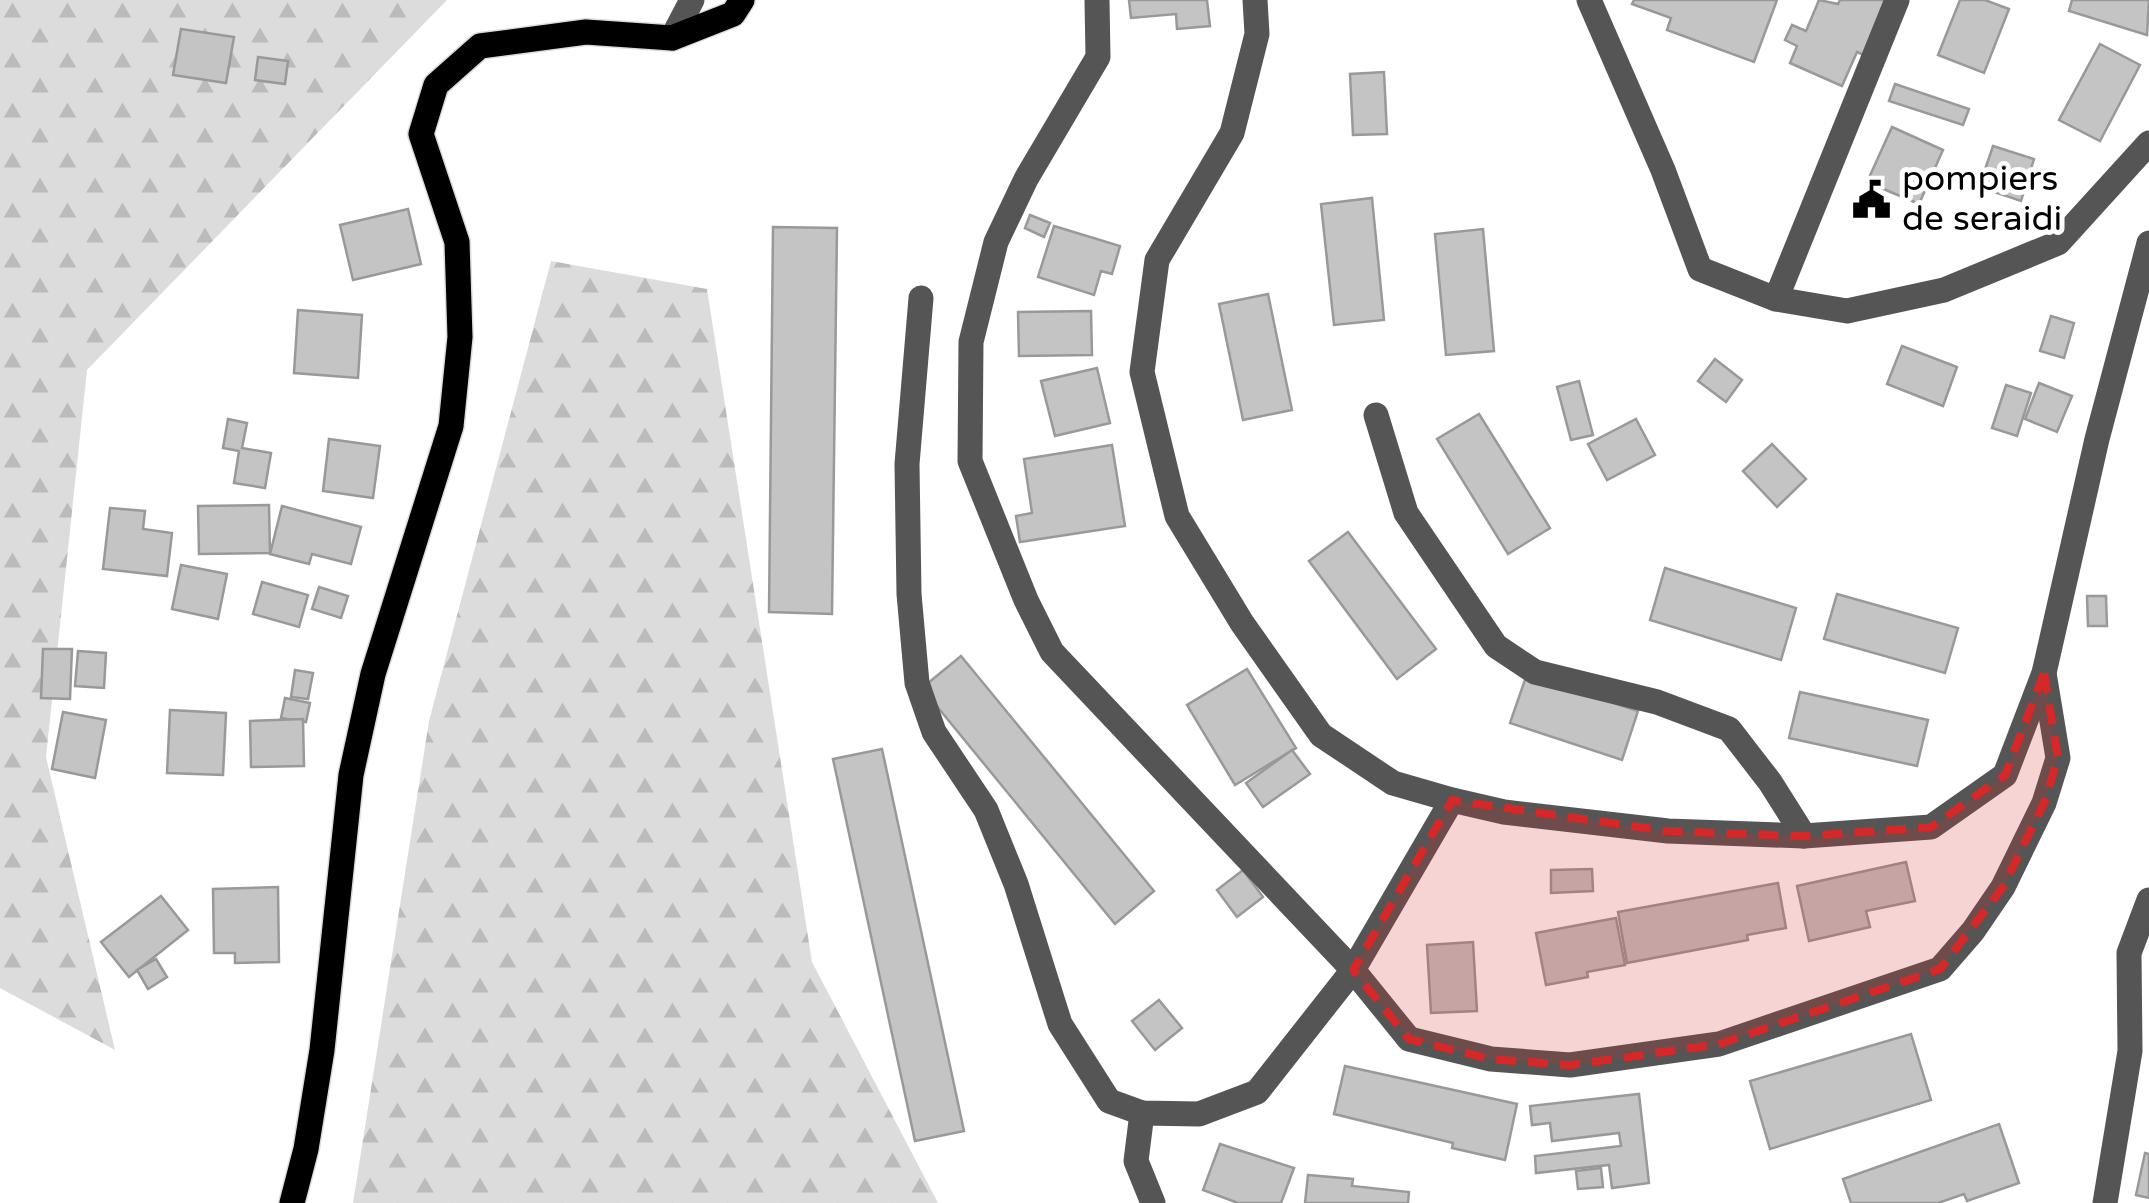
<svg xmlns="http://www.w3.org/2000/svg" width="2149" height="1203" font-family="'Varela Round',sans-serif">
<defs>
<pattern id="forest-firs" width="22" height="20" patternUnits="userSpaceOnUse" patternTransform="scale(2.5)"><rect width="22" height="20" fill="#dcdcdc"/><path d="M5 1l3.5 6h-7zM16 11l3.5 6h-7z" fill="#bbb"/></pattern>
</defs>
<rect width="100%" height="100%" fill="#fff"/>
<g fill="url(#forest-firs)">
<path d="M0,0H447L87,370L46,757L115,1050L0,988Z"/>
<path d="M551,261L707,289L812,962L938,1203H353L429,721Z"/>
</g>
<g fill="#c4c4c4" stroke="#999" stroke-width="2.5">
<path d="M1129,0H1207L1210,26L1177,29L1176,14L1131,18Z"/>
<path d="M1634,0H1777L1754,62L1667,30L1671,18L1632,4Z"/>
<path d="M1819,0L1838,4L1840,0H1890L1866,56L1857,52L1842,86L1790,63L1797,46L1785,40L1792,25L1806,31Z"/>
<path d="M1960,0H1985L2009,9L1984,73L1938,55Z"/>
<path d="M2072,0H2149L2147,35L2069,11Z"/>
<path d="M181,29L234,37L226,83L173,75Z"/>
<path d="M2100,44L2140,65L2100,141L2059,120Z"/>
<path d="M258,57L288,61L285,84L255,80Z"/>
<path d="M1384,72L1387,134L1353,135L1350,74Z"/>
<path d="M1895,84L1969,109L1963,125L1889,101Z"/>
<path d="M1892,127L1943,150L1919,204L1867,182Z"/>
<path d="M1993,146L2034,159L2021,201L1979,187Z"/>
<path d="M1372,198L1384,320L1334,325L1321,204Z"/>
<path d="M408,209L421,264L353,280L340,225Z"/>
<path d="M1030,215L1050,223L1044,237L1025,228Z"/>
<path d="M1054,226L1120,246L1112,274L1101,271L1094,295L1038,277Z"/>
<path d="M773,227L837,228L832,614L769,612Z"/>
<path d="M1483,229L1494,351L1446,355L1435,234Z"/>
<path d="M1268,294L1292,410L1243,420L1219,304Z"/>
<path d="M298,310L362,315L358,378L294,373Z"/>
<path d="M1091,311L1092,355L1019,356L1018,312Z"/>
<path d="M2051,316L2074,323L2064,358L2040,351Z"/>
<path d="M1902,346L1957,367L1943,406L1887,384Z"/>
<path d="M1715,359L1742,380L1726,402L1698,381Z"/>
<path d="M1097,368L1110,423L1055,436L1041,381Z"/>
<path d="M1579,381L1593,435L1571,440L1557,387Z"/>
<path d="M2039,383L2072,396L2057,432L2025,419Z"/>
<path d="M2006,385L2031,393L2017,436L1992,428Z"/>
<path d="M1479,414L1550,528L1508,554L1437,439Z"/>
<path d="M228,419L247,423L242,448L271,453L265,488L234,483L239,451L223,448Z"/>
<path d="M1636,419L1655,455L1607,480L1588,444Z"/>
<path d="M329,439L380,446L373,498L323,491Z"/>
<path d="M1772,444L1806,479L1777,507L1743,471Z"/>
<path d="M1112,445L1125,526L1020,542L1016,516L1032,513L1024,459Z"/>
<path d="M269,505L270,553L199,554L198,506Z"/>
<path d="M282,506L361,527L351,564L312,554L309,564L270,554Z"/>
<path d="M110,508L145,511L143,529L172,533L167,576L103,569Z"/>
<path d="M1348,532L1436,649L1397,679L1309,561Z"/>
<path d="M181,565L227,574L218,619L172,609Z"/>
<path d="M1665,568L1796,608L1781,660L1650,620Z"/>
<path d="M262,582L308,595L299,627L253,614Z"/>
<path d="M319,587L348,596L341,618L312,609Z"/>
<path d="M1837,594L1958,628L1945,673L1824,639Z"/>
<path d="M2087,596H2106L2107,626H2088Z"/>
<path d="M43,649H72L70,699L41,698Z"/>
<path d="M78,651L106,653L104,688L75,686Z"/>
<path d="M961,656L1154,891L1115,924L922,688Z"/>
<path d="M1247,669L1296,748L1235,785L1187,705Z"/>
<path d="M295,670L313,673L308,699L291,697Z"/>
<path d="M1527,674L1638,711L1622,760L1510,723Z"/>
<path d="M1800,692L1928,720L1917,766L1789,738Z"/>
<path d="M285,698L310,703L306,722L281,718Z"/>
<path d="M170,710L226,713L223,775L167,773Z"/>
<path d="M63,712L106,720L95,778L52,769Z"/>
<path d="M303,719L304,766L251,767L250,721Z"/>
<path d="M882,749L964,1131L915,1141L833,759Z"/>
<path d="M1292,750L1310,774L1263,807L1246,783Z"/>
<path d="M1906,862L1915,901L1866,911L1870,927L1809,941L1797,886Z"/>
<path d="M1592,869L1593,891L1551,893V870Z"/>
<path d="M1243,870L1263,897L1237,917L1217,890Z"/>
<path d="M1778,883L1786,928L1747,935L1748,940L1627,963L1618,912Z"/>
<path d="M278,887L279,962L235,963V953H214L213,889Z"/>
<path d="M161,896L188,930L129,977L101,942Z"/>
<path d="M1616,918L1625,965L1587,972L1588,977L1546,985L1536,933Z"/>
<path d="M1473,942L1477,1011L1431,1013L1427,945Z"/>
<path d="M156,959L167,977L148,989L137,970Z"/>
<path d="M1159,1000L1182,1028L1155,1050L1132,1021Z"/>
<path d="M1911,1034L1931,1100L1770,1149L1750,1081Z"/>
<path d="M1345,1066L1517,1104L1505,1160L1452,1148L1453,1143L1334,1114Z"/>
<path d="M1639,1094L1649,1183L1612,1188L1609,1165L1536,1173L1535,1156L1621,1146L1619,1133L1552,1141L1550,1123L1532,1125L1530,1106Z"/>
<path d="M1999,1124L2019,1183L1967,1201L1964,1194L1938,1203H1851L1843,1179Z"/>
<path d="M1220,1144L1294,1168L1281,1203H1238L1203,1190Z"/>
<path d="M2145,1153L2149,1154V1198L2136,1195Z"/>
<path d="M1601,1168L1603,1187L1578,1189L1576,1171Z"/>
<path d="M1308,1175L1353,1179L1352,1186L1409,1192L1408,1203H1305Z"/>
</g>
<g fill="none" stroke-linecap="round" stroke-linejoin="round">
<defs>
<path id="major" d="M292,1203L306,1149L322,1050L351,775L373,674L451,426L460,337L457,242L421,134L436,85L480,46L586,32L672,38L733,14L742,0"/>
</defs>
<use href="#major" stroke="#dbdbdb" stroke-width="28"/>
<g stroke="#555" stroke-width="25">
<path d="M1097,0L1098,57L1026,179L996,242L971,342L970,461L1026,600L1052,652L1353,970L1409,1039L1491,1059L1570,1065L1719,1044L1940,969L1973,931L2003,887L2044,803L2058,758L2044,673"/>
<path d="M1255,0L1257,34L1232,133L1157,260L1142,372L1177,516L1242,623L1321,735L1393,783L1452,800L1504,812L1668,831L1804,836L1931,827L2005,775L2044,673L2097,439L2149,243"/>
<path d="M1589,0L1663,170L1700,269L1776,299L1847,311L1944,290L2058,243L2149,143"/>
<path d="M672,38L692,0"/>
<path d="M921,298L907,464L909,594L917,683L934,732L986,810L1016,884L1060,1024L1109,1101L1142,1113L1199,1114L1257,1092L1353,970L1452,800"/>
<path d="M1776,299L1897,0"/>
<path d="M1376,415L1406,513L1496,646L1535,672L1657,702L1729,729L1770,782L1804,836"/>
<path d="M1142,1113L1136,1161L1153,1203"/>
<path d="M2105,1203L2130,1051L2129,953L2149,900"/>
</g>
<use href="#major" stroke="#000" stroke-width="25"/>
</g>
<path fill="#d62828" fill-opacity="0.2" stroke="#d62828" stroke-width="8" stroke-dasharray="20 12" stroke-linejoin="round" d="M2044,673L2058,758L2044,803L2003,887L1940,969L1719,1044L1570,1065L1491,1059L1409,1039L1353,970L1452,800L1668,831L1804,836L1931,827L2005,775Z"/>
<defs>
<symbol id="civic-bare" viewBox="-9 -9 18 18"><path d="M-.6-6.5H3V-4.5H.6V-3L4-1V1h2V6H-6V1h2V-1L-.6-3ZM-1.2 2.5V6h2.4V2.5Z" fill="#000" stroke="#fff" stroke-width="2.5" paint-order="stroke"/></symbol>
</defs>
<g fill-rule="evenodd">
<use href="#civic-bare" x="1844" y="172" width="55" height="55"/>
</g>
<g text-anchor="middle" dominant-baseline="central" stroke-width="10" stroke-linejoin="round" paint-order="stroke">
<g font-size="35" fill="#000" stroke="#fff" text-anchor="start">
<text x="1902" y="179">pompiers<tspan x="1902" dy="40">de seraidi</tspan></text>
</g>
</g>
</svg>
